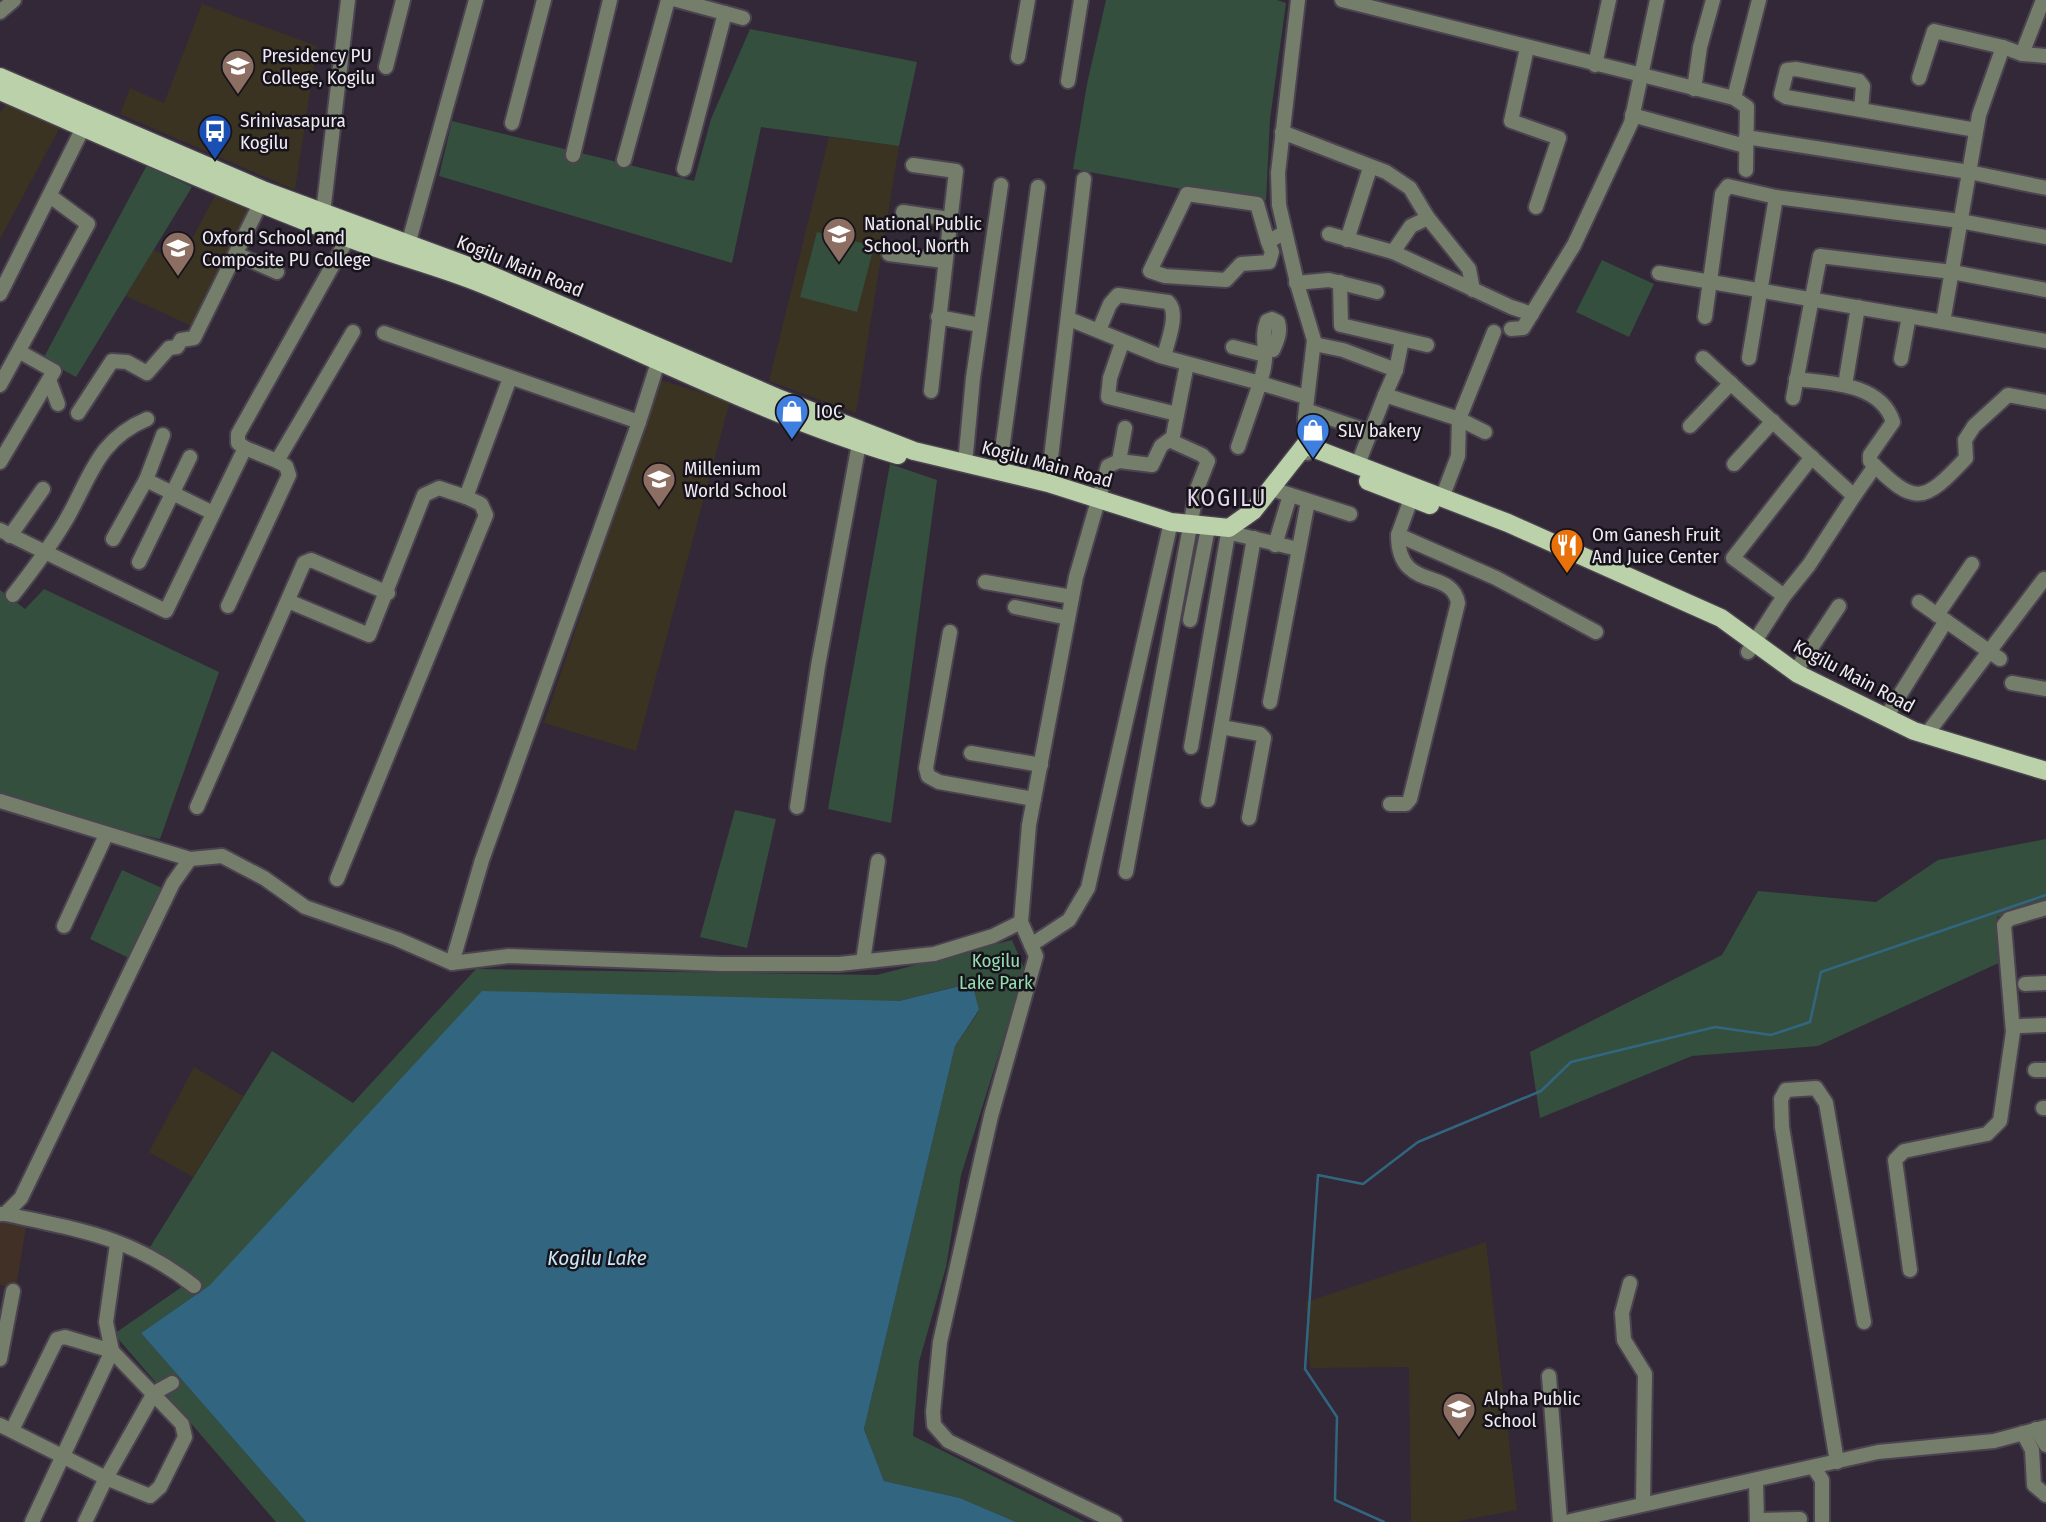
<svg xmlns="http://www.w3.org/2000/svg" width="2046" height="1522" font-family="'Fira Sans Condensed',sans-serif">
<rect width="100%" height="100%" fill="#322837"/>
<path fill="#403025" d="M0,1217L27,1221L16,1288L0,1285Z"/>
<g fill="#3b3322">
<path d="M202,4L317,46L295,190L120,114L130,88L164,103Z"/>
<path d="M7,103L60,127L0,239V113Z"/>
<path d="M829,137L899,146L856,413L769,381Z"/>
<path d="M215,196L252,211L196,328L126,296L153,250L180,261Z"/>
<path d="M660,380L730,401L636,751L544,723Z"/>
<path d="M194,1067L243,1096L193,1177L149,1152Z"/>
<path d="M1486,1242L1517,1510L1454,1522H1411L1409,1367L1310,1368L1306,1302Z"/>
</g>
<g fill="#354f3e">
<path d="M1106,0H1277L1286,3L1270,119L1266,200L1182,189L1073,169L1087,84Z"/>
<path d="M750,29L917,62L899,146L761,127L732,263L439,176L452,121L694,181L711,119Z"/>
<path d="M147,165L192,187L76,377L43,359Z"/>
<path d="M817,232L874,246L857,312L800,297Z"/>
<path d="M1602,260L1654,284L1629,337L1576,312Z"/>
<path d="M890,464L937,480L891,823L828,809Z"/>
<path d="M44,589L219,672L160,839L84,822L0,793V590L25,609Z"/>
<path d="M735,810L776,819L747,948L700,937Z"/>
<path d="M2046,839V900L1997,917L2003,961L1818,1046L1692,1056L1540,1118L1530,1052L1722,955L1758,891L1876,902L1938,860Z"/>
<path d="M122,870L162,888L129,958L90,939Z"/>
<path d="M1012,940L1025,970L961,1175L946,1267L919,1362L913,1436L1085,1522H1016L960,1498L884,1481L864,1429L955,1046L979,1011L971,983L899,1001L210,1285L141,1333L306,1522H276L114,1334L196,1277L147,1252L272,1051L353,1103L476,969L877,975Z"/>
</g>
<path fill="#326680" d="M972,983L979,1010L955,1046L864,1429L884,1481L960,1498L1016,1522H306L141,1333L210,1285L482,991L899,1001Z"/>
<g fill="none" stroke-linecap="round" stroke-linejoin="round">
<path stroke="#326680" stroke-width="2.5" d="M1384,1522L1335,1500L1337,1417L1305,1369L1318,1175L1363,1184L1418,1142L1541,1091L1571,1062L1715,1027L1771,1035L1810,1022L1821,972L2046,895"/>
<defs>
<g id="minor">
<path d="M677,0L743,18"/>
<path d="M1298,0L1278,173L1279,205L1298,287L1314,340L1305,417L1307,453"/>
<path d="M1342,0L1734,98L1747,107L1746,170"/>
<path d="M0,12L14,0"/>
<path d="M1527,48L1511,121L1559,138L1536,207"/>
<path d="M2022,54L2043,0"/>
<path d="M2046,56L2022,54L2003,47L1979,115L1943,322L2046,341"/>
<path d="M1018,57L1028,0"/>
<path d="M1595,65L1609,0"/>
<path d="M386,67L403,0"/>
<path d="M1919,78L1934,31L2003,47"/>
<path d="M1068,81L1081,0"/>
<path d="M1694,89L1700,47L1713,0"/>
<path d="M1734,98L1759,0"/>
<path d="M1861,109L1863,86L1859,81L1796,69L1787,70L1781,94L1786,97L1976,130"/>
<path d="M1632,115L1745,146"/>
<path d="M512,123L544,0"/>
<path d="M1282,132L1386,172L1410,188L1428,218L1469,269L1473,290"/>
<path d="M1746,137L1969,172L2046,188"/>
<path d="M573,155L610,0"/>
<path d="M624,160L668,0"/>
<path d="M913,165L956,171L931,391"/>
<path d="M684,169L725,13"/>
<path d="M903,212L949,219"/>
<path d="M323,213L348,0"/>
<path d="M1329,234L1393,252L1411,226L1428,218"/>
<path d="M348,238L238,434V443L245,448L277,461L353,332"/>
<path d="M1347,240L1370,168"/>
<path d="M1268,242L1257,204L1187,194L1150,271L1165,276L1226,280L1241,264L1269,262L1272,252L1268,242L1285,232"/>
<path d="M406,252L476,0"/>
<path d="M1393,252L1511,307L1532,314"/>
<path d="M236,254L277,272"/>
<path d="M889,254L944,261"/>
<path d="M1659,273L1943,322"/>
<path d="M1340,282L1341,325L1427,345"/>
<path d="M1296,283L1329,280L1377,292"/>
<path d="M0,294L83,128"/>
<path d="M938,317L980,325"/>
<path d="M1705,317L1722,194L1728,186L1776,197L1960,221L2046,237"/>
<path d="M1069,319L1160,356L1260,383C1262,375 1266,364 1265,355C1265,342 1262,334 1267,321L1272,319L1278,322C1281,333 1277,341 1273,350H1264"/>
<path d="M1511,329L1523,328L1574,245L1631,123L1657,0"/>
<path d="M1099,330L1110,304L1118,295L1168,302C1180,313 1167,342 1164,357"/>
<path d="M384,333L639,422L659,359"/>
<path d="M1122,343L1110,378L1108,397L1177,414"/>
<path d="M1314,344L1343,350L1396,370"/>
<path d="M1233,347L1265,355"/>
<path d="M1703,358L1854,496L1809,565L1784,596"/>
<path d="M1749,358L1776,197"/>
<path d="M1901,359L1909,316"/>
<path d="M1796,379C1829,383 1881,383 1893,422L1870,455V461C1915,506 1923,504 1966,458L1965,440L1974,426L2008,395L2046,402"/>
<path d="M49,380L58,404"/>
<path d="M0,385L88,224L50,196"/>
<path d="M1845,385L1858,307"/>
<path d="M1385,395L1396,370L1402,340"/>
<path d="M1793,398L1820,256L1952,272L2046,290"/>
<path d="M1306,410L1370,432"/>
<path d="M78,413L112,361L127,362L147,373L169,348L177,347L181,340L194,338L264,196"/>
<path d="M1459,419L1485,432"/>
<path d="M1690,426L1731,383"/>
<path d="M1172,441L1187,364"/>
<path d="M1238,447L1260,383L1306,397"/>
<path d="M1119,461L1125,428"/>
<path d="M0,462L54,371L20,352"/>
<path d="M965,464L973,378L1001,185"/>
<path d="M1358,464L1385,395L1459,419L1494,332"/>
<path d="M1734,464L1773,421"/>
<path d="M999,472L1038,187"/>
<path d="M146,480L163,435"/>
<path d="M1048,483L1084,179"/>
<path d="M1275,490L1350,514"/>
<path d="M1854,496L1875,466"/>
<path d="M1442,498L1458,456L1459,419"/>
<path d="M1411,499L1398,535L1496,578L1596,632"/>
<path d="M1232,527L1235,534L1298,549"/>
<path d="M0,530L166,611L245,448"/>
<path d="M10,536L43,489"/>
<path d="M113,539L146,480L213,513"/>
<path d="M1275,545L1290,495"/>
<path d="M139,562L190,457"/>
<path d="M985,582L1072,597"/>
<path d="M13,595C32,571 50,547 66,520C91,477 97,440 147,419"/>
<path d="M288,601L369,635L424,495L439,488L466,497"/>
<path d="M1919,602L2000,659"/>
<path d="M228,606L289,475L286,466L277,461"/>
<path d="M1015,607L1068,618"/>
<path d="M1937,615L1972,564"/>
<path d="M1190,620L1208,528"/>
<path d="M950,632L926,768L928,776L939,782L1034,799"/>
<path d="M1748,652L1784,596L1733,558L1812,457"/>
<path d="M1795,672L1839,606"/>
<path d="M2012,683L2046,689"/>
<path d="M1270,702L1308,501"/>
<path d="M1886,717L1946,621"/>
<path d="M1221,727L1260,734L1264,738L1249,818"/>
<path d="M1926,735L2044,579"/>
<path d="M1191,747L1229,528"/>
<path d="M971,753L1041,765"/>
<path d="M1208,800L1254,538"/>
<path d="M0,801L190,859"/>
<path d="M1390,804H1406L1410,799L1458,603C1452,567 1398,593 1398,535"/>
<path d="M197,807L304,563L311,560L388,593"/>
<path d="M797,807L818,666L861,433"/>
<path d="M337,879L486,515L481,504L466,497L510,378"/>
<path d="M64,926L106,835"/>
<path d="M1031,945L1069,920L1088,888L1171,522"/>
<path d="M863,961L878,861"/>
<path d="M452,963L482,860L639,422"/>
<path d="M2025,984L2046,983"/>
<path d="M2020,1026L2046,1025"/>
<path d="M2035,1070H2046"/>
<path d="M2043,1108H2046"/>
<path d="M0,1214H5L21,1198L173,883L190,859L222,856L264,878L305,907L397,939L452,963L509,956L721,964H839L934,954L993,936L1021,922"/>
<path d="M5,1214C80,1230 132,1237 194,1286"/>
<path d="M1910,1270L1895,1160L1904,1151L1987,1134L2000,1121L2013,1032L2004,925L2009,919L2046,908"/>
<path d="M1630,1283L1622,1313L1624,1340L1645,1374L1643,1503"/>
<path d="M112,1351L106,1322L117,1244"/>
<path d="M0,1359L13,1291"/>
<path d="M1549,1376L1560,1522"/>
<path d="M0,1425L106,1478L154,1393L172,1383"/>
<path d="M2036,1429L2046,1445"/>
<path d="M12,1430L57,1339L65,1337L112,1351"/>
<path d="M2023,1433L2032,1450L2034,1485L2046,1495"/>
<path d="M1837,1462L1782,1127L1781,1099L1786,1090L1816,1088L1826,1103L1864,1322"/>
<path d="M1814,1468L1822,1480V1522"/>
<path d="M1756,1482L1757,1522"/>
<path d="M1757,1520L1800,1519"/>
<path d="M32,1522L112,1351L182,1424L185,1437L160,1487L150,1496L106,1478L85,1522"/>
<path d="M1115,1522L948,1441L934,1425L933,1412L940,1342L991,1116L1036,956L1021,922L1029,825L1076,577L1108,466L1119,461L1152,465L1161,446L1169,440L1202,455L1208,461L1197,489L1126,872"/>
<path d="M1566,1522L1878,1452L1994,1441L2046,1427"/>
</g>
<g id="major">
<path d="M0,77L265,191L479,270L780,399L914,451L1048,483L1171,522L1229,528L1253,511L1305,445L1508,523L1721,618L1798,674L1914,731L2046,771"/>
<path d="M0,91C115,141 229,193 346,237C389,254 434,265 477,282C617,338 753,412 898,455"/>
<path d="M1368,481L1430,505"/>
</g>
</defs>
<use href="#minor" stroke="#4c4351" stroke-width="18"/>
<use href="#major" stroke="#4c4351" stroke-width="21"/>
<use href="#minor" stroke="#747e6b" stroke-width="14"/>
<use href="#major" stroke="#bbd1a9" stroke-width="18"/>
</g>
<defs>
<symbol id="university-pin" viewBox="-11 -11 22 30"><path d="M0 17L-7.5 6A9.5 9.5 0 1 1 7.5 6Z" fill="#8d6e63" stroke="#17131a"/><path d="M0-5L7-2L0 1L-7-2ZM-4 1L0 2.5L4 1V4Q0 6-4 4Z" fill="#fff"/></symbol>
<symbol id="bus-pin" viewBox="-11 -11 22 30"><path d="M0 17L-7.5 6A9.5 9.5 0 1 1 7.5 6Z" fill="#1a4fb4" stroke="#17131a"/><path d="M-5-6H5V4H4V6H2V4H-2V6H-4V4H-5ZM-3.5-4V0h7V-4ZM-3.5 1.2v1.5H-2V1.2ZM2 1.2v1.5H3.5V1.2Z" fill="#fff"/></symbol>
<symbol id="school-pin" viewBox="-11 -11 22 30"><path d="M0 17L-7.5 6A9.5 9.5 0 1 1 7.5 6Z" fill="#8d6e63" stroke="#17131a"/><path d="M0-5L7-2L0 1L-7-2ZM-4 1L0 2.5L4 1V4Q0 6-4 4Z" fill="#fff"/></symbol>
<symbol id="shop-pin" viewBox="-11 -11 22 30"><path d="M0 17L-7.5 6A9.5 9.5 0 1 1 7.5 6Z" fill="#3f7fe0" stroke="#17131a"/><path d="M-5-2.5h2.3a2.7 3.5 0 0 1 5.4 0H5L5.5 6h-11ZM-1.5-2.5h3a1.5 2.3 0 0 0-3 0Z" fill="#fff"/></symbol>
<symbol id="restaurant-pin" viewBox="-11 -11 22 30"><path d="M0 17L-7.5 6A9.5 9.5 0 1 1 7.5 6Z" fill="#e8710a" stroke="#17131a"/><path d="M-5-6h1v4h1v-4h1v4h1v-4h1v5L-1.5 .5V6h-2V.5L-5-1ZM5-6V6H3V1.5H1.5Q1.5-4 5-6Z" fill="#fff"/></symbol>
</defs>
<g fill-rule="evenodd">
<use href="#university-pin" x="219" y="47" width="38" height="52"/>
<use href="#bus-pin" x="196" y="112" width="38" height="52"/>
<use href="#school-pin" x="820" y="215" width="38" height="52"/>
<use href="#school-pin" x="159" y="229" width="38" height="52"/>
<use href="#shop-pin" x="773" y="392" width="38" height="52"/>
<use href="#shop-pin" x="1294" y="411" width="38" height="52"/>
<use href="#school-pin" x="640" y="460" width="38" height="52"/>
<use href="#restaurant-pin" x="1548" y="526" width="38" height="52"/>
<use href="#school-pin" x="1440" y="1390" width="38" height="52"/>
</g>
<g text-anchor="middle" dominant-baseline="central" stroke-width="5" stroke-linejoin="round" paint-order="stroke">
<g font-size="19" fill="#efe9f3" stroke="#17131a" text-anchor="start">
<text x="262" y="55">Presidency PU<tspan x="262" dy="22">College, Kogilu</tspan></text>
<text x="240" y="120">Srinivasapura<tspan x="240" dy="22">Kogilu</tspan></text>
<text x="864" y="223">National Public<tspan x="864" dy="22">School, North</tspan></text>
<text x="202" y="237">Oxford School and<tspan x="202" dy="22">Composite PU College</tspan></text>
<text x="816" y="411">IOC</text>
<text x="1338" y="430">SLV bakery</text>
<text x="684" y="468">Millenium<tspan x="684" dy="22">World School</tspan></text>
<text x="1592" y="534">Om Ganesh Fruit<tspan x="1592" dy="22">And Juice Center</tspan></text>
<text x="1484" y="1398">Alpha Public<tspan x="1484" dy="22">School</tspan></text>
</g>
<g font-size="19" fill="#efe9f3" stroke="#17131a">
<text transform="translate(520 266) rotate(22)">Kogilu Main Road</text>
<text transform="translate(1047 464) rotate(15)">Kogilu Main Road</text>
<text transform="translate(1854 676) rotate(28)">Kogilu Main Road</text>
</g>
<g font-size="19" fill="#93ddae" stroke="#17131a">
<text x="996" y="960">Kogilu<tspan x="996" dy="22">Lake Park</tspan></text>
</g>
<g font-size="21" font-style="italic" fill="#c7e6f6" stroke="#17131a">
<text x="597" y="1258">Kogilu Lake</text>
</g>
<g font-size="23" letter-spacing="2" fill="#e6d9ed" stroke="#17131a">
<text x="1227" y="498">KOGILU</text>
</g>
</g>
</svg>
